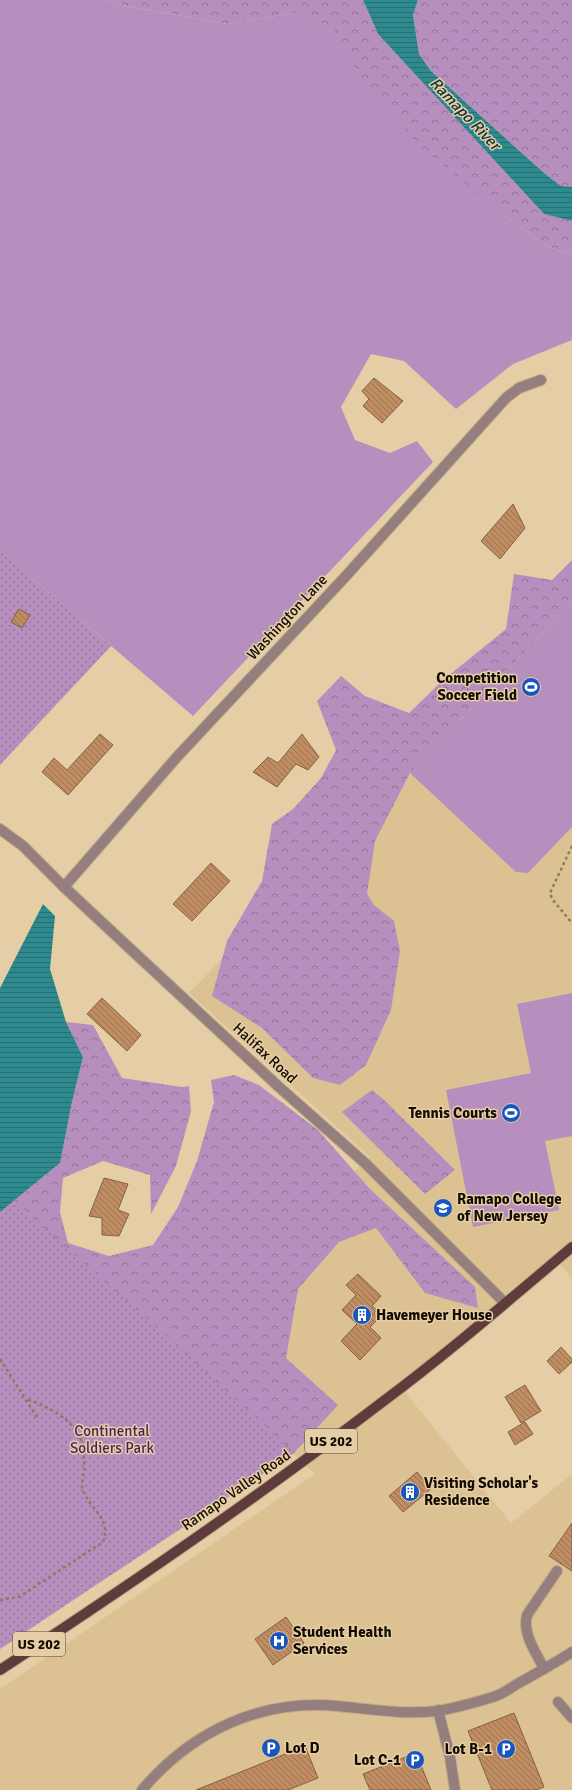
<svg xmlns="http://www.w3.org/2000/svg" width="572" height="1790" font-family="Signika,sans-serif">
<defs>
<pattern id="forest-crowns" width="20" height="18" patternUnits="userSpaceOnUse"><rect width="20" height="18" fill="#b78fbe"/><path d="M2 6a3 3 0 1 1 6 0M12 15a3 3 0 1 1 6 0" fill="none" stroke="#947398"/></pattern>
<pattern id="park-dots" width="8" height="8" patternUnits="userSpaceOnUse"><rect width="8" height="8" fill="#b78fbe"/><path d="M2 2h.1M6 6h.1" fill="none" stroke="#947398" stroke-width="1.8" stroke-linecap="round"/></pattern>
<pattern id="water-rules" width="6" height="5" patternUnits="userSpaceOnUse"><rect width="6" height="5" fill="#2f8a90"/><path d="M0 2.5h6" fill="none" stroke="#276f73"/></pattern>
<pattern id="building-back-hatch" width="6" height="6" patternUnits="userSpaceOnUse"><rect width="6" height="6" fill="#c08d63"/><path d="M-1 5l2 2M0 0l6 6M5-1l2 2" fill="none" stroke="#9b724f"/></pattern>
</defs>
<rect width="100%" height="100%" fill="#e5cea6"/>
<path fill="#dcc192" d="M572,595V1278L557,1260L402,1388L511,1523L572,1474V1790H0V1689L315,1474L169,1338L370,1157L189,993Z"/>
<g fill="#b78fbe">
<path d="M0,0H107L126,6L227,24L301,12L335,29L358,76L506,217L547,246L572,255V340L513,364L456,409L404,361L371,354L341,407L355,440L390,453L417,441L433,462L193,716L0,551Z"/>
<path d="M572,602V827L528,873L516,872L410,773Z"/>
<path d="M572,993V1136L545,1141L559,1210L473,1227L446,1090L531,1073L517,1004Z"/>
</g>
<g fill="url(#forest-crowns)">
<path d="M107,0H363L378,34L544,214L572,221V255L547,246L506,217L421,147L358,76L334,29L301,12L227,24L126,6Z"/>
<path d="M418,0H572V187L561,186L544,173L431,71L419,54L413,15Z"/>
<path d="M572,560V602L410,773L375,841L367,894L374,905L394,921L400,951L391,1010L366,1065L340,1085L313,1078L262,1028L212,996L227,941L262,881L272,824L293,809L321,778L336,750L317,701L341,676L365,696L409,713L442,681L506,629L514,574L552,580Z"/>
<path d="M66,1022L93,1025L122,1078L182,1087L189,1086L191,1111L176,1166L151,1214L150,1175L103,1161L63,1178L60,1212L68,1243L109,1256L153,1245L178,1207L197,1161L214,1102L211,1080L234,1075L259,1085L318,1130L369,1188L475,1287L478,1308L425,1293L376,1228L339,1242L298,1289L286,1358L338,1405L294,1453L111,1575L0,1212L60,1163L72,1102L83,1057Z"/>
<path d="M372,1090L384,1100L455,1170L425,1194L342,1112Z"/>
</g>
<g fill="url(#park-dots)">
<path d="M0,551L111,646L0,765Z"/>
<path d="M0,1189L169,1338L294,1453L0,1649Z"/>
</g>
<g fill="url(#water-rules)">
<path d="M363,0H418L413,15L419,54L431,71L544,173L561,186L572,187V221L544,214L378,34Z"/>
<path d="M43,904L55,916L50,969L66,1022L83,1057L72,1102L60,1163L0,1212V988Z"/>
</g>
<g fill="url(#building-back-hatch)" stroke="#826246">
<path d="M374,378L403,401L382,423L363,406L369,399L362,391Z"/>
<path d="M513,504L525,528L500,559L481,541Z"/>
<path d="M19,609L30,615L22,628L11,622Z"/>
<path d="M100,734L113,745L68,795L42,772L54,758L67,770Z"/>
<path d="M302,734L319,757L308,770L296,764L277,787L253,772L268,757L278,763Z"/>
<path d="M211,863L230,881L192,921L173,904Z"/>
<path d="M102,998L141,1035L127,1051L87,1014Z"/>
<path d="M104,1178L128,1184L118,1210L129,1214L119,1236L102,1235V1218L89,1216Z"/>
<path d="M358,1274L381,1296L372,1306L377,1310L374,1313L379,1318L370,1327L381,1338L360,1360L341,1341L357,1324L342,1310L356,1295L346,1285Z"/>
<path d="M561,1347L572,1359V1362L559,1374L547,1361Z"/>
<path d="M525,1385L541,1411L521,1423L505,1397Z"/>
<path d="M525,1422L533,1434L515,1445L508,1432Z"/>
<path d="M417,1472L431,1489L403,1512L389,1496Z"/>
<path d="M572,1523V1571L549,1556Z"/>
<path d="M286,1617L304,1643L273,1665L255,1639Z"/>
<path d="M514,1713L544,1787L536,1790H492L468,1731Z"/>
<path d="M305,1746L318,1778L288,1790H196Z"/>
<path d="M416,1753L431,1790H370L363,1774Z"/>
</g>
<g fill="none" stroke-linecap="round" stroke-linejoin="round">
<defs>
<g id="minor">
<path d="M0,829L23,846L64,887L124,943L279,1087L365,1163L505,1303"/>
<path d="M64,887L176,758L345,577L506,398L519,388L541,380"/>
<path d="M544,1669C536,1652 522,1634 527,1615L557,1571"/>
<path d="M558,1702L572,1718"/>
<path d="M438,1710L450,1757L455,1790"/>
<path d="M142,1790C192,1731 260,1699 337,1706C370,1709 403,1715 437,1711C456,1708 477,1702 496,1696C504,1693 512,1687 519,1683C537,1673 555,1663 572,1652"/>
</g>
<path id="major" d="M0,1670C130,1585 258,1497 381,1403C447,1354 509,1300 572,1247"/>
</defs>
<use href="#minor" stroke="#bfab88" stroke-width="12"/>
<use href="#major" stroke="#bfab88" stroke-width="12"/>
<g stroke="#8c7b5f" stroke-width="2.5" stroke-dasharray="3 3" stroke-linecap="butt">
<path d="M572,846L550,893L552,899L572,923"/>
<path d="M0,1359L38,1419"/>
<path d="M0,1600L19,1597L103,1542C112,1519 91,1510 83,1491C80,1484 85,1474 84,1467C84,1458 84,1448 81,1440C72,1418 47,1406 26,1399"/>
</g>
<use href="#minor" stroke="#947f7e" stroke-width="10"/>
<use href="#major" stroke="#5f3c3b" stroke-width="10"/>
</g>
<defs>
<symbol id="stadium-disc" viewBox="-11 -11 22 22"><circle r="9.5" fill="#1855c1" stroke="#e5cea6"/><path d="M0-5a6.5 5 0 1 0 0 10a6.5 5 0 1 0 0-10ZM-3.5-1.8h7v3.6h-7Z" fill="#fff"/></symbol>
<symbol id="university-disc" viewBox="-11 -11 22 22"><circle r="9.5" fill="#1855c1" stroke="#e5cea6"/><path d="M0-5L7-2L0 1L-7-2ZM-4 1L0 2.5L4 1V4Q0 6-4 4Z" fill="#fff"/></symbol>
<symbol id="building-disc" viewBox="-11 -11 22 22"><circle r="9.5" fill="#1855c1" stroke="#e5cea6"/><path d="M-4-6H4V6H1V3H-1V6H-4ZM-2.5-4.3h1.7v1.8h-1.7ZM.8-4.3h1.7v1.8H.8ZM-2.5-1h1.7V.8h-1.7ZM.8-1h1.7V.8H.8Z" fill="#fff"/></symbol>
<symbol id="hospital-disc" viewBox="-11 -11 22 22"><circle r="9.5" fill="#1855c1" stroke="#e5cea6"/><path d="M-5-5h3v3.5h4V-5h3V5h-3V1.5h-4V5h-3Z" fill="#fff"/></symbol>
<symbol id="parking-disc" viewBox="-11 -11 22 22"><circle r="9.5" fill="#1855c1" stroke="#e5cea6"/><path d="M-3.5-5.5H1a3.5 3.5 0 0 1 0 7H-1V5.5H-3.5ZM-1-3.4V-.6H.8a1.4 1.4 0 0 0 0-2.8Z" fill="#fff"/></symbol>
</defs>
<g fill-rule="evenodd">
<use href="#stadium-disc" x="520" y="676" width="22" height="22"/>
<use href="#stadium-disc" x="500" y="1102" width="22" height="22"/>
<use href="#university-disc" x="432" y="1197" width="22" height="22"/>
<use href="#building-disc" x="351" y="1304" width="22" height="22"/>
<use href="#building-disc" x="399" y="1481" width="22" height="22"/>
<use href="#hospital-disc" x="268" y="1630" width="22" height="22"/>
<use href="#parking-disc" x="260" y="1737" width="22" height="22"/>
<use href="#parking-disc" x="495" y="1738" width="22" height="22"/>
<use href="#parking-disc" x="404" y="1749" width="22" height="22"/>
</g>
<g text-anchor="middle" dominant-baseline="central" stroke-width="3" stroke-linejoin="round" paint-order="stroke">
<g fill="#e5cea6" stroke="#534632" stroke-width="1">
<rect x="305" y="1429" width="52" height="24" rx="3"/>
<rect x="13" y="1632" width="52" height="24" rx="3"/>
</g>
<g font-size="14" font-weight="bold" fill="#140c01">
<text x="331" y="1441">US 202</text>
<text x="39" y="1644">US 202</text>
</g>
<g font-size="15" fill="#140c01" stroke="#e5cea6">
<text transform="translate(287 617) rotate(-47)">Washington Lane</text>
<text transform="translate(265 1053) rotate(43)">Halifax Road</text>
<text transform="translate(236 1490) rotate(-35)">Ramapo Valley Road</text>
</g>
<g font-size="15" font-weight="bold" fill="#140c01" stroke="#e5cea6" text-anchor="start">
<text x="517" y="678" text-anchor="end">Competition<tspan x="517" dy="17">Soccer Field</tspan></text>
<text x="497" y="1113" text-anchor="end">Tennis Courts</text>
<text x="457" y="1199">Ramapo College<tspan x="457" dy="17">of New Jersey</tspan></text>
<text x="376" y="1315">Havemeyer House</text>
<text x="424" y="1483">Visiting Scholar's<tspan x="424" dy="17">Residence</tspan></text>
<text x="293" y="1632">Student Health<tspan x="293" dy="17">Services</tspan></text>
<text x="285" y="1748">Lot D</text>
<text x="492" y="1749" text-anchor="end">Lot B-1</text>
<text x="401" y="1760" text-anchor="end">Lot C-1</text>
</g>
<g font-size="15" fill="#501d5a" stroke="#e5cea6">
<text x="112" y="1431">Continental<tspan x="112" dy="17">Soldiers Park</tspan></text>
</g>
<g font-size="16" font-style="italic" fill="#0b3639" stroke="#e5cea6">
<text transform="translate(465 114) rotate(46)">Ramapo River</text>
</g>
</g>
</svg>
